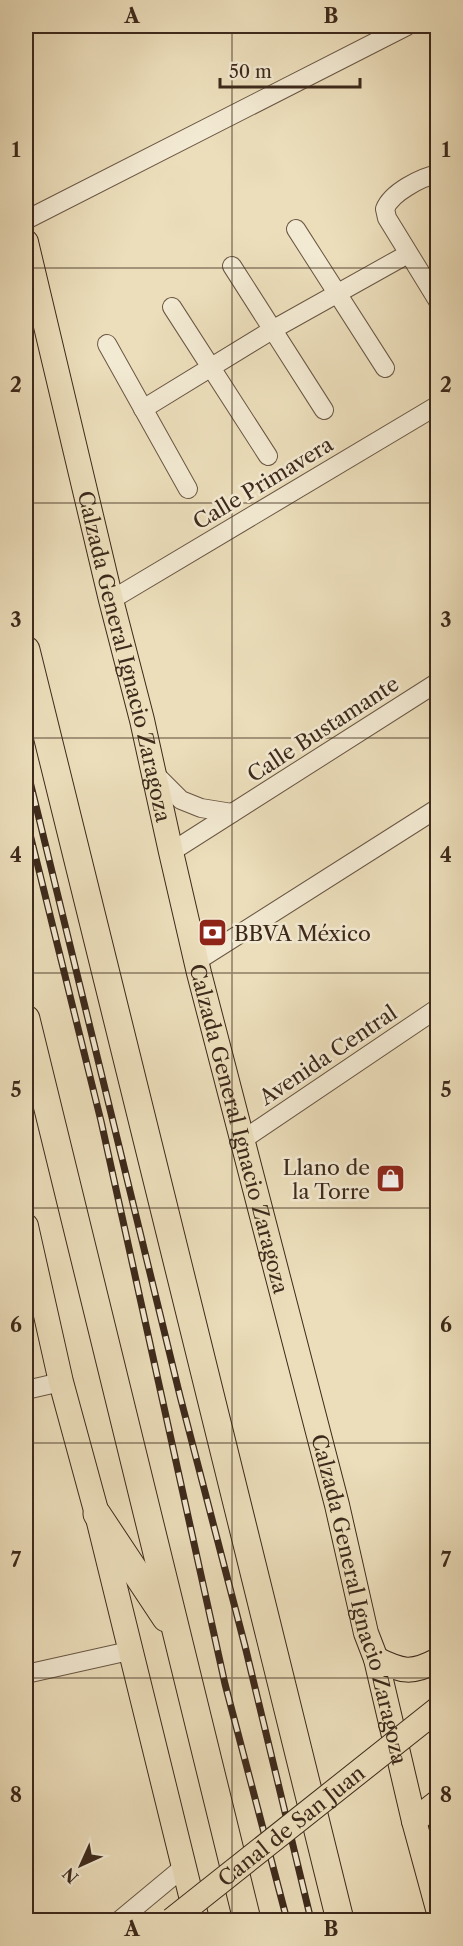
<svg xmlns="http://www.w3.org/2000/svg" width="463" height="1946" font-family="'Libre Caslon Text',serif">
<rect width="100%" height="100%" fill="#ecdebb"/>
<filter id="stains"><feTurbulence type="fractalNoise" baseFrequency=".00333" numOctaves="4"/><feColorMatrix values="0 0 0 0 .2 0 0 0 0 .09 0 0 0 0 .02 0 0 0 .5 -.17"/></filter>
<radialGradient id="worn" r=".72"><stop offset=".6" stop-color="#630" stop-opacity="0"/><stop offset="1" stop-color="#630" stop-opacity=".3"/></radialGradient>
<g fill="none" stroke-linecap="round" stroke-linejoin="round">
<defs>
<g id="minor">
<path d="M26,27L28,26"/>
<path d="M438,174C421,177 391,193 385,209L387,218L438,301"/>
<path d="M26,220L407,26"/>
<path d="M296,229L385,368"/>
<path d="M232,266L324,410"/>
<path d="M172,307L268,456"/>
<path d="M107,344L188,489"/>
<path d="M143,409L272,330L408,254"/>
<path d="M111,600L438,405"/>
<path d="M155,774L181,800L201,808L232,813"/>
<path d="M171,852L438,682"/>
<path d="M197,961L438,808"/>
<path d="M244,1139L438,1008"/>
<path d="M26,1390L61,1382"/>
<path d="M26,1674L129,1651"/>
<path d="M120,1920L185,1866"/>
</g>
<g id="major">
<path id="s1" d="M26,242L111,600L142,720L171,852L199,973L337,1505L366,1633L376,1659L414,1821L438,1909"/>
<path d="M26,1226L61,1382L97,1514L197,1920"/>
<path d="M376,1659C402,1672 412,1674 438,1660"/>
<path d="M414,1821L438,1802"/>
</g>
<g id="highway">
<path d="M26,650L340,1920"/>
<path d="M26,1019L247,1920"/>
<path d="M97,1514L166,1618"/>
</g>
</defs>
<use href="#minor" stroke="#695643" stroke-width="20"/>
<use href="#major" stroke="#3d291b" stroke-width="26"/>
<use href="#highway" stroke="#3d291b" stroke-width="29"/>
<use href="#minor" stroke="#f3ead3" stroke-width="18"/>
<use href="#major" stroke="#ecdebb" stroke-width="24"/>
<use href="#highway" stroke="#ecdebb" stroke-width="27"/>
<defs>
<g id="rail">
<path d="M26,765L180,1396L245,1646L311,1920"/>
<path d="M26,818L101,1121L225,1684L287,1920"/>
</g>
</defs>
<use href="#rail" stroke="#3d291b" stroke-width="7"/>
<use href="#rail" stroke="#f3ead3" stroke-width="4.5" stroke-dasharray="14" stroke-linecap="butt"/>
<defs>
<g id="major-bridge">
<path id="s2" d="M172,1920L438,1709"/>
</g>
</defs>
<use href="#major-bridge" stroke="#3d291b" stroke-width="26" stroke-linecap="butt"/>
<use href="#major-bridge" stroke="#ecdebb" stroke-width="24"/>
</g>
<path fill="none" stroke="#3d291b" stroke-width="1.5" stroke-opacity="0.55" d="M232,26V1920M26,268H438M26,503H438M26,738H438M26,973H438M26,1208H438M26,1443H438M26,1678H438"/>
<defs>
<symbol id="bank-square" viewBox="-11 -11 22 22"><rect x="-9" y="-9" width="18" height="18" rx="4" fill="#8f2418" stroke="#f3ead3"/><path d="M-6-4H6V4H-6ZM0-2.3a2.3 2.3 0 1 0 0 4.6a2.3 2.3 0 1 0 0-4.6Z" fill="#fff"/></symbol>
<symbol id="shop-square" viewBox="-11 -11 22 22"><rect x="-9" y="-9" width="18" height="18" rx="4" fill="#8f2418" stroke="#f3ead3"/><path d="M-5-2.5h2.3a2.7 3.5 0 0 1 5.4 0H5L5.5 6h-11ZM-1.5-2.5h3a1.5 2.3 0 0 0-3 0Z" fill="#fff"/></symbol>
</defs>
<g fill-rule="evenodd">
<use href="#bank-square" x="196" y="916" width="33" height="33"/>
<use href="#shop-square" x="374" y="1162" width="33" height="33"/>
</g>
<g text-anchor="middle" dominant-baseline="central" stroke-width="5" stroke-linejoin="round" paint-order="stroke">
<g font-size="21" fill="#3d291b" stroke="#f3ead3">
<text transform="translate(263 483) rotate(-31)">Calle Primavera</text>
<text stroke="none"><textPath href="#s1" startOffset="426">Calzada General Ignacio Zaragoza</textPath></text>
<text transform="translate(323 729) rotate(-33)">Calle Bustamante</text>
<text transform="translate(328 1055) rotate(-34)">Avenida Central</text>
<text stroke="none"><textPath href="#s1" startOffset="912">Calzada General Ignacio Zaragoza</textPath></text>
<text stroke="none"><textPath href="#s1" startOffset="1398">Calzada General Ignacio Zaragoza</textPath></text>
<text stroke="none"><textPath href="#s2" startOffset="152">Canal de San Juan</textPath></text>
</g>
<g font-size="21" fill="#3d291b" stroke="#f3ead3" text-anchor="start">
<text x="234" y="933">BBVA México</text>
<text x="370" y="1167" text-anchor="end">Llano de<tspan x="370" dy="24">la Torre</tspan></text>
</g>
</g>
<rect width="463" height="1946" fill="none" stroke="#ecdebb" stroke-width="66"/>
<g transform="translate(81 1865) rotate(225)" stroke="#f3ead3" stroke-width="4.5" paint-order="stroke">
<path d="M0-4.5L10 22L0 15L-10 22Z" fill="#3d291b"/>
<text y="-9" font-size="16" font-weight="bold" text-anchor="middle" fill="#3d291b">N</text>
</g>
<path d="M220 78v9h140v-9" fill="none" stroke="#3d291b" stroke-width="3"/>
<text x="229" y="78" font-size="18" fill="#3d291b" stroke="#f3ead3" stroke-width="4.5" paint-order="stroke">50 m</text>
<rect x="33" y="33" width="397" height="1880" fill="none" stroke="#3d291b" stroke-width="2"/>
<g font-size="20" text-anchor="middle" font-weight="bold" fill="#3d291b">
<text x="132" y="23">A</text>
<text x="331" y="23">B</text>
<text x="16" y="157">1</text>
<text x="446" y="157">1</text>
<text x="16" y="392">2</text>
<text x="446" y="392">2</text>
<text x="16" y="627">3</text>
<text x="446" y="627">3</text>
<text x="16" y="862">4</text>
<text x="446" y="862">4</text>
<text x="16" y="1097">5</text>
<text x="446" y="1097">5</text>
<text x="16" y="1332">6</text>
<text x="446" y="1332">6</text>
<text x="16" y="1567">7</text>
<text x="446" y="1567">7</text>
<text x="16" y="1802">8</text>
<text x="446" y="1802">8</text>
<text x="132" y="1936">A</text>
<text x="331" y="1936">B</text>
</g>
<rect width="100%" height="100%" filter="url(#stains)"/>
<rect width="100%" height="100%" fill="url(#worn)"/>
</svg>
